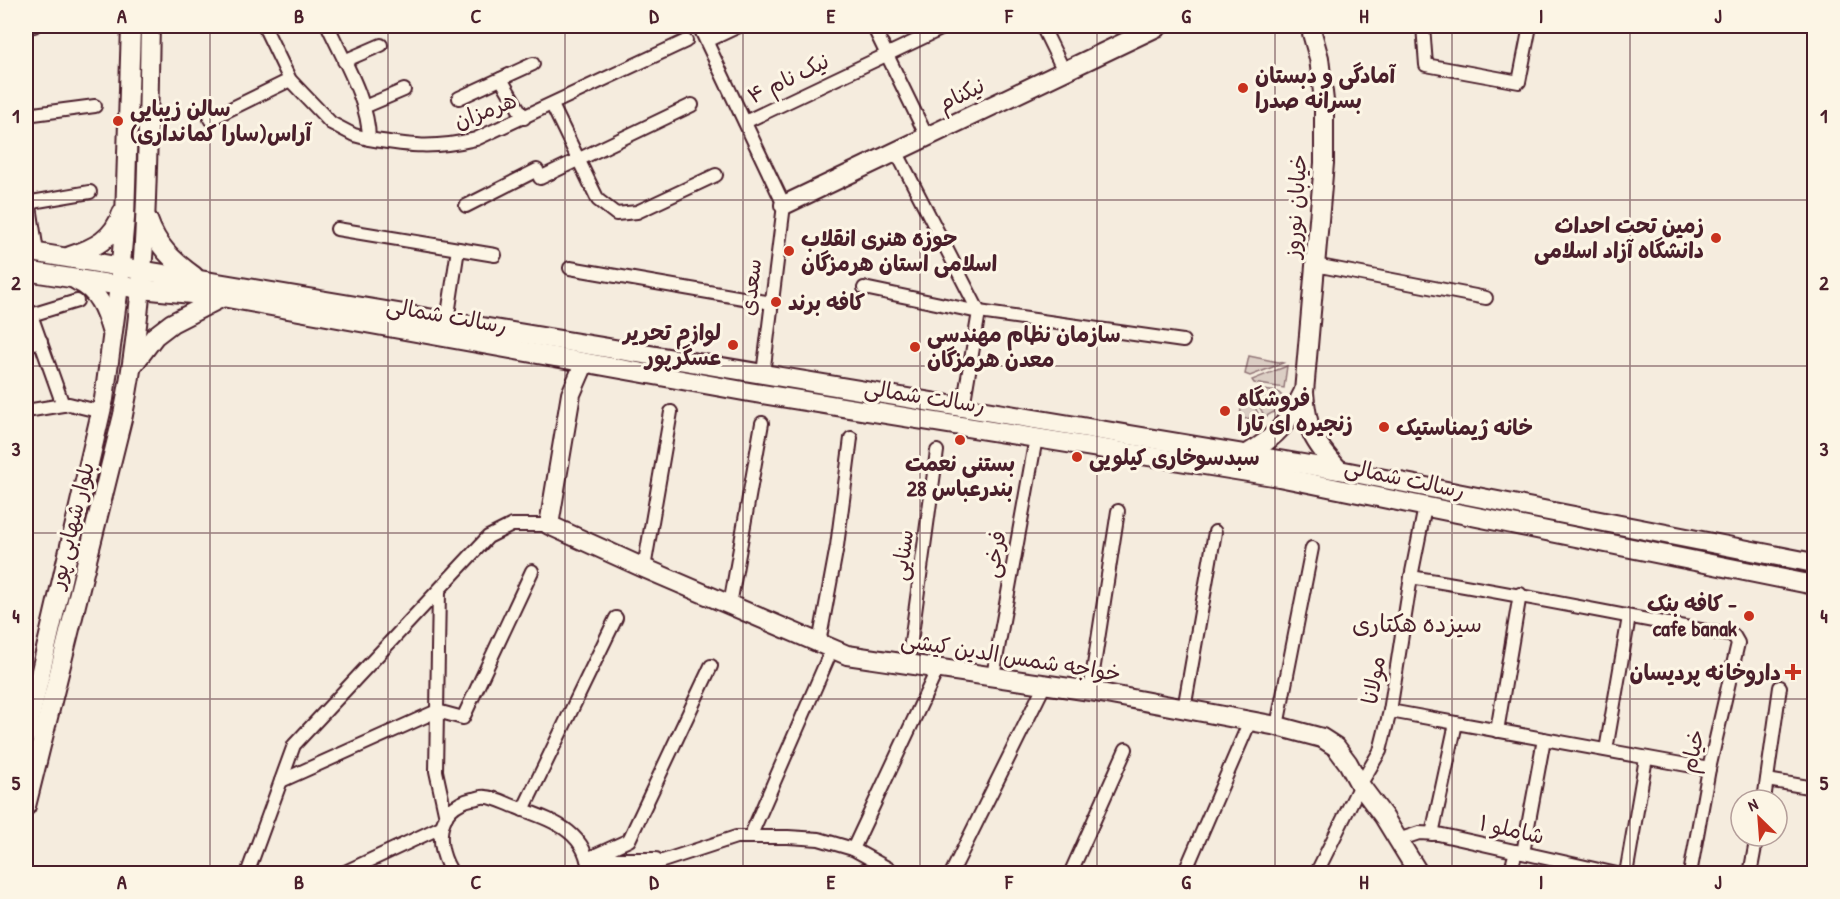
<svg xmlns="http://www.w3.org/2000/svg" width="1840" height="899" font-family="'Patrick Hand','Playpen Sans Arabic',sans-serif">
<rect width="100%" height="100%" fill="#f5ecde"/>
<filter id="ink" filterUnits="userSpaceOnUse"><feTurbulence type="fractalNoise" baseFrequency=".0167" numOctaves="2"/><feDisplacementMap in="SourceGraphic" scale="12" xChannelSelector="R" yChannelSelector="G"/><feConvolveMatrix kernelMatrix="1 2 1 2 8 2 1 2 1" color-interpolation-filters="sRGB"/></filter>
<g filter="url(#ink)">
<g fill="#dbcec4" stroke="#927678" stroke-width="1.5">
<path d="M1249,356L1283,363L1250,376L1245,374Z"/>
<path d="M1287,366L1284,388L1254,383L1252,380Z"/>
<path d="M1255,389L1278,392L1286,400L1279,409L1265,417L1252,393Z"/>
<path d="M1248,394L1260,417L1243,419L1240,416L1243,395Z"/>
</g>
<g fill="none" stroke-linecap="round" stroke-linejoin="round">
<defs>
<g id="street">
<path d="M264,26L290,80L331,123L354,135L369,139"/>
<path d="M328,26C343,59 369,102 369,139C411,146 433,149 476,139L686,41"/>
<path d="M699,26L784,205L763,374"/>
<path d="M873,26L927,137"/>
<path d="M1042,26L1064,71"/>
<path d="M1423,26L1426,65L1519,82L1530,26"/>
<path d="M26,27L34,26"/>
<path d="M707,41L739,26"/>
<path d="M344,61L381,45"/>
<path d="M501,79L524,118"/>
<path d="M459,98L533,64"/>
<path d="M552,105L598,200L616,214L637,212L716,175"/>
<path d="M364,107L404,90"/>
<path d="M26,115L95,106"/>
<path d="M210,119L290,80"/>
<path d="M745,122L947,26"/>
<path d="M896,151L979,312L963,407"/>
<path d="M26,203L90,192"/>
<path d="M466,206L537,170L540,178L692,105"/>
<path d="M337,229L495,255"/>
<path d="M1315,265L1486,298"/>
<path d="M570,268L772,303"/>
<path d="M864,288L979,312L1183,341"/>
<path d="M26,307L31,315L63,405"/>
<path d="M31,315L77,301"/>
<path d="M447,321L458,249"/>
<path d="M26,345L41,341"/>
<path d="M26,411L69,404L102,412"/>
<path d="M644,568L671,412"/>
<path d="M1411,577C1519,594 1626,617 1734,636L1738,643L1709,769L1690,874"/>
<path d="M439,591L436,771L446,817"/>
<path d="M730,605L762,423"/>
<path d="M819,643L837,546L851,438"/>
<path d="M908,664L937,451"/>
<path d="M993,676L1036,438"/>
<path d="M1090,691L1118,511"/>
<path d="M1184,709L1215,532"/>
<path d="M1390,711L1709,769"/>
<path d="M1277,726L1312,548"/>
<path d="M1497,731L1520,594"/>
<path d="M1606,750L1629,617"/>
<path d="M1767,780L1814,788"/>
<path d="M281,781L437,711L463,718L532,571"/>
<path d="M1764,800L1780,687"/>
<path d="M523,810L616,618"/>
<path d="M1432,834L1456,723"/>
<path d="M750,837L832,649"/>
<path d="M1398,840L1419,833L1438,834L1617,874"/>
<path d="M853,849L938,668"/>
<path d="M1523,853L1544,739"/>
<path d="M587,859L629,840L711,666"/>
<path d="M592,859H656"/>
<path d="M247,874L294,745L488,537L512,525H549"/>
<path d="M341,874L441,827"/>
<path d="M453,874C434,847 435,807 472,799C476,799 482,796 486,797C495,797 507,804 516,807C550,820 588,830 589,874"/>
<path d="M623,874L736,837H788L819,839L853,849L898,874"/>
<path d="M951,874L1045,684"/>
<path d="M1070,874L1126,749"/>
<path d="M1184,874L1250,721"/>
<path d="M1316,874L1360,785L1380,751L1390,711L1411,577L1425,507"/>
<path d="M1510,874L1516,851"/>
<path d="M1626,874L1646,758"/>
<path d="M1750,874L1757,836"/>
</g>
<g id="secondary">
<path d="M1310,26L1319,58L1324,101V163L1304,392C1307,431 1313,441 1339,470"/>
<path d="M26,200L34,252"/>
<path d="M784,205L1159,26"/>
<path d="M148,220C157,246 172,260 194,276"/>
<path d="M26,251L1339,470L1814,563"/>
<path d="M70,256C95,248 113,239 122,213"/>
<path d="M26,271L141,289L222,297L749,392L1279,477L1814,585"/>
<path d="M77,281C98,290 105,309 111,330"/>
<path d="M584,364L571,394L549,525L644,568L847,655L1090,691L1277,726L1322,738L1336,747L1348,763L1360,785L1384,817L1419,874"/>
<path d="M133,365L155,336L172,323L221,298"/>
<path d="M1247,454C1275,438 1289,422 1303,393"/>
<path d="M26,735L104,399L119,286L125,218L131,26"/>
<path d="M26,806L123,415C149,287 147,156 150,26"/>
</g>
</defs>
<use href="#street" stroke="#4a1f2b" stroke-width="16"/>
<use href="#secondary" stroke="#4a1f2b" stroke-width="22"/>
<use href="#street" stroke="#fcf5e5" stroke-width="12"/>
<use href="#secondary" stroke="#fcf5e5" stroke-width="18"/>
</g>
</g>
<path fill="none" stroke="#4a1f2b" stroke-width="1.5" stroke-opacity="0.55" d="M210,26V874M388,26V874M565,26V874M743,26V874M920,26V874M1097,26V874M1275,26V874M1452,26V874M1630,26V874M26,200H1814M26,366H1814M26,533H1814M26,699H1814"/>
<g fill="#c8321e" stroke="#fcf5e5" stroke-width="2">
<circle cx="1243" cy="88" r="6"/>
<circle cx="118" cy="121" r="6"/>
<circle cx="1716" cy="238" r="6"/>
<circle cx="789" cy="251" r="6"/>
<circle cx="776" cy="302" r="6"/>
<circle cx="733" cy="345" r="6"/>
<circle cx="915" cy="347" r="6"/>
<circle cx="1225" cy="411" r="6"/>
<circle cx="1384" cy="427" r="6"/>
<circle cx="960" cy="440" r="6"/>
<circle cx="1077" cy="457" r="6"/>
<circle cx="1749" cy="616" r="6"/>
<path d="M1790 663h6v6h6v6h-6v6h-6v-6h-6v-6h6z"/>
</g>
<g text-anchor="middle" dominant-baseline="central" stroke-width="6" stroke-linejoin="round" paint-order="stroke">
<g font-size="22" font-weight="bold" fill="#4a1f2b" stroke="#fcf5e5" text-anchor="start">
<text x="1255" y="75">آمادگی و دبستان<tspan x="1255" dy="25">بسرانه صدرا</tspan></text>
<text x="130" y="108">سالن زیبایی<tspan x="130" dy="25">آراس(سارا کمانداری)</tspan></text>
<text x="1704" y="225" text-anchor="end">زمین تحت احداث<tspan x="1704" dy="25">دانشگاه آزاد اسلامی</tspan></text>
<text x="801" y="238">حوزه هنری انقلاب<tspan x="801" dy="25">اسلامی استان هرمزگان</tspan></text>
<text x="788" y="302">کافه برند</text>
<text x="721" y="332" text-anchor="end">لوازم تحریر<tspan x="721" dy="25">عسگرپور</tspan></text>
<text x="927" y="334">سازمان نظام مهندسی<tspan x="927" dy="25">معدن هرمزگان</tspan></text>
<text x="1237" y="398">فروشگاه<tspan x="1237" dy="25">زنجیره ای تارا</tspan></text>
<text x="1396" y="427">خانه ژیمناستیک</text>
<text x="1089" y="457">سبدسوخاری کیلویی</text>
<text x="960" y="463" text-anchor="middle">بستنی نعمت<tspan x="960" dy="25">بندرعباس 28</tspan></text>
<text x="1737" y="603" text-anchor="end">کافه بنک -<tspan x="1737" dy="25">cafe banak</tspan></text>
<text x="1781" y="672" text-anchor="end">داروخانه پردیسان</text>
</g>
<g font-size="22" fill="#4a1f2b" stroke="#fcf5e5">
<text transform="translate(788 78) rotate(-26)">نیک نام ۴</text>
<text transform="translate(961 94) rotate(-26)">نیکنام</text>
<text transform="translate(485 110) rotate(-21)">هرمزان</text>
<text transform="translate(1295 206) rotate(-86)">خیابان نوروز</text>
<text transform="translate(750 287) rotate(-83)">سعدی</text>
<text transform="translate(447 315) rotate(10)">رسالت شمالی</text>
<text transform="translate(925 396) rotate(9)">رسالت شمالی</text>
<text transform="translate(1405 478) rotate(12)">رسالت شمالی</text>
<text transform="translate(71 525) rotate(-76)">بلوار شهابی پور</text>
<text transform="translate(994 554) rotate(-80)">فرخی</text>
<text transform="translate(902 555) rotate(-82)">سنایی</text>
<text transform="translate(1011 656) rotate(9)">خواجه شمس الدين كيشی</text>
<text transform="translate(1373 680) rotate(-80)">مولانا</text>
<text transform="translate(1692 751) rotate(-78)">خیام</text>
<text transform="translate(1512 829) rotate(13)">شاملو ۱</text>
</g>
<g font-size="24" fill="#4a1f2b" stroke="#fcf5e5">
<text x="1417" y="623">سیزده هکتاری</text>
</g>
</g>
<rect width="1840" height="899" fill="none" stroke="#fcf5e5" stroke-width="66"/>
<g transform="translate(1759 818) rotate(335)"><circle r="28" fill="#fcf5e5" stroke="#b59f9b" stroke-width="1.5"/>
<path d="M0-4.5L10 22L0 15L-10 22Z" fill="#c8321e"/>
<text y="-9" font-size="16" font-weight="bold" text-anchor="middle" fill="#4a1f2b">N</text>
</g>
<rect x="33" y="33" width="1774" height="833" fill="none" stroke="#4a1f2b" stroke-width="2"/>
<g font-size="20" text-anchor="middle" font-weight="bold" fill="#4a1f2b">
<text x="122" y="23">A</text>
<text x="299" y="23">B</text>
<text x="476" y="23">C</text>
<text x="654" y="23">D</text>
<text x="831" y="23">E</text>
<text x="1009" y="23">F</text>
<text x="1186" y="23">G</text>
<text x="1364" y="23">H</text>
<text x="1541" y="23">I</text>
<text x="1718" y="23">J</text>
<text x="16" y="123">1</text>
<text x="1824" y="123">1</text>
<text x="16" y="290">2</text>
<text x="1824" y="290">2</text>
<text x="16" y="456">3</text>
<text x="1824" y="456">3</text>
<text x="16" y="623">4</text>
<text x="1824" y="623">4</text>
<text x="16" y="790">5</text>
<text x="1824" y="790">5</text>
<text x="122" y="889">A</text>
<text x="299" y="889">B</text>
<text x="476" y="889">C</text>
<text x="654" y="889">D</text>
<text x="831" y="889">E</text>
<text x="1009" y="889">F</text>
<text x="1186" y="889">G</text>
<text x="1364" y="889">H</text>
<text x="1541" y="889">I</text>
<text x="1718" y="889">J</text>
</g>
</svg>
